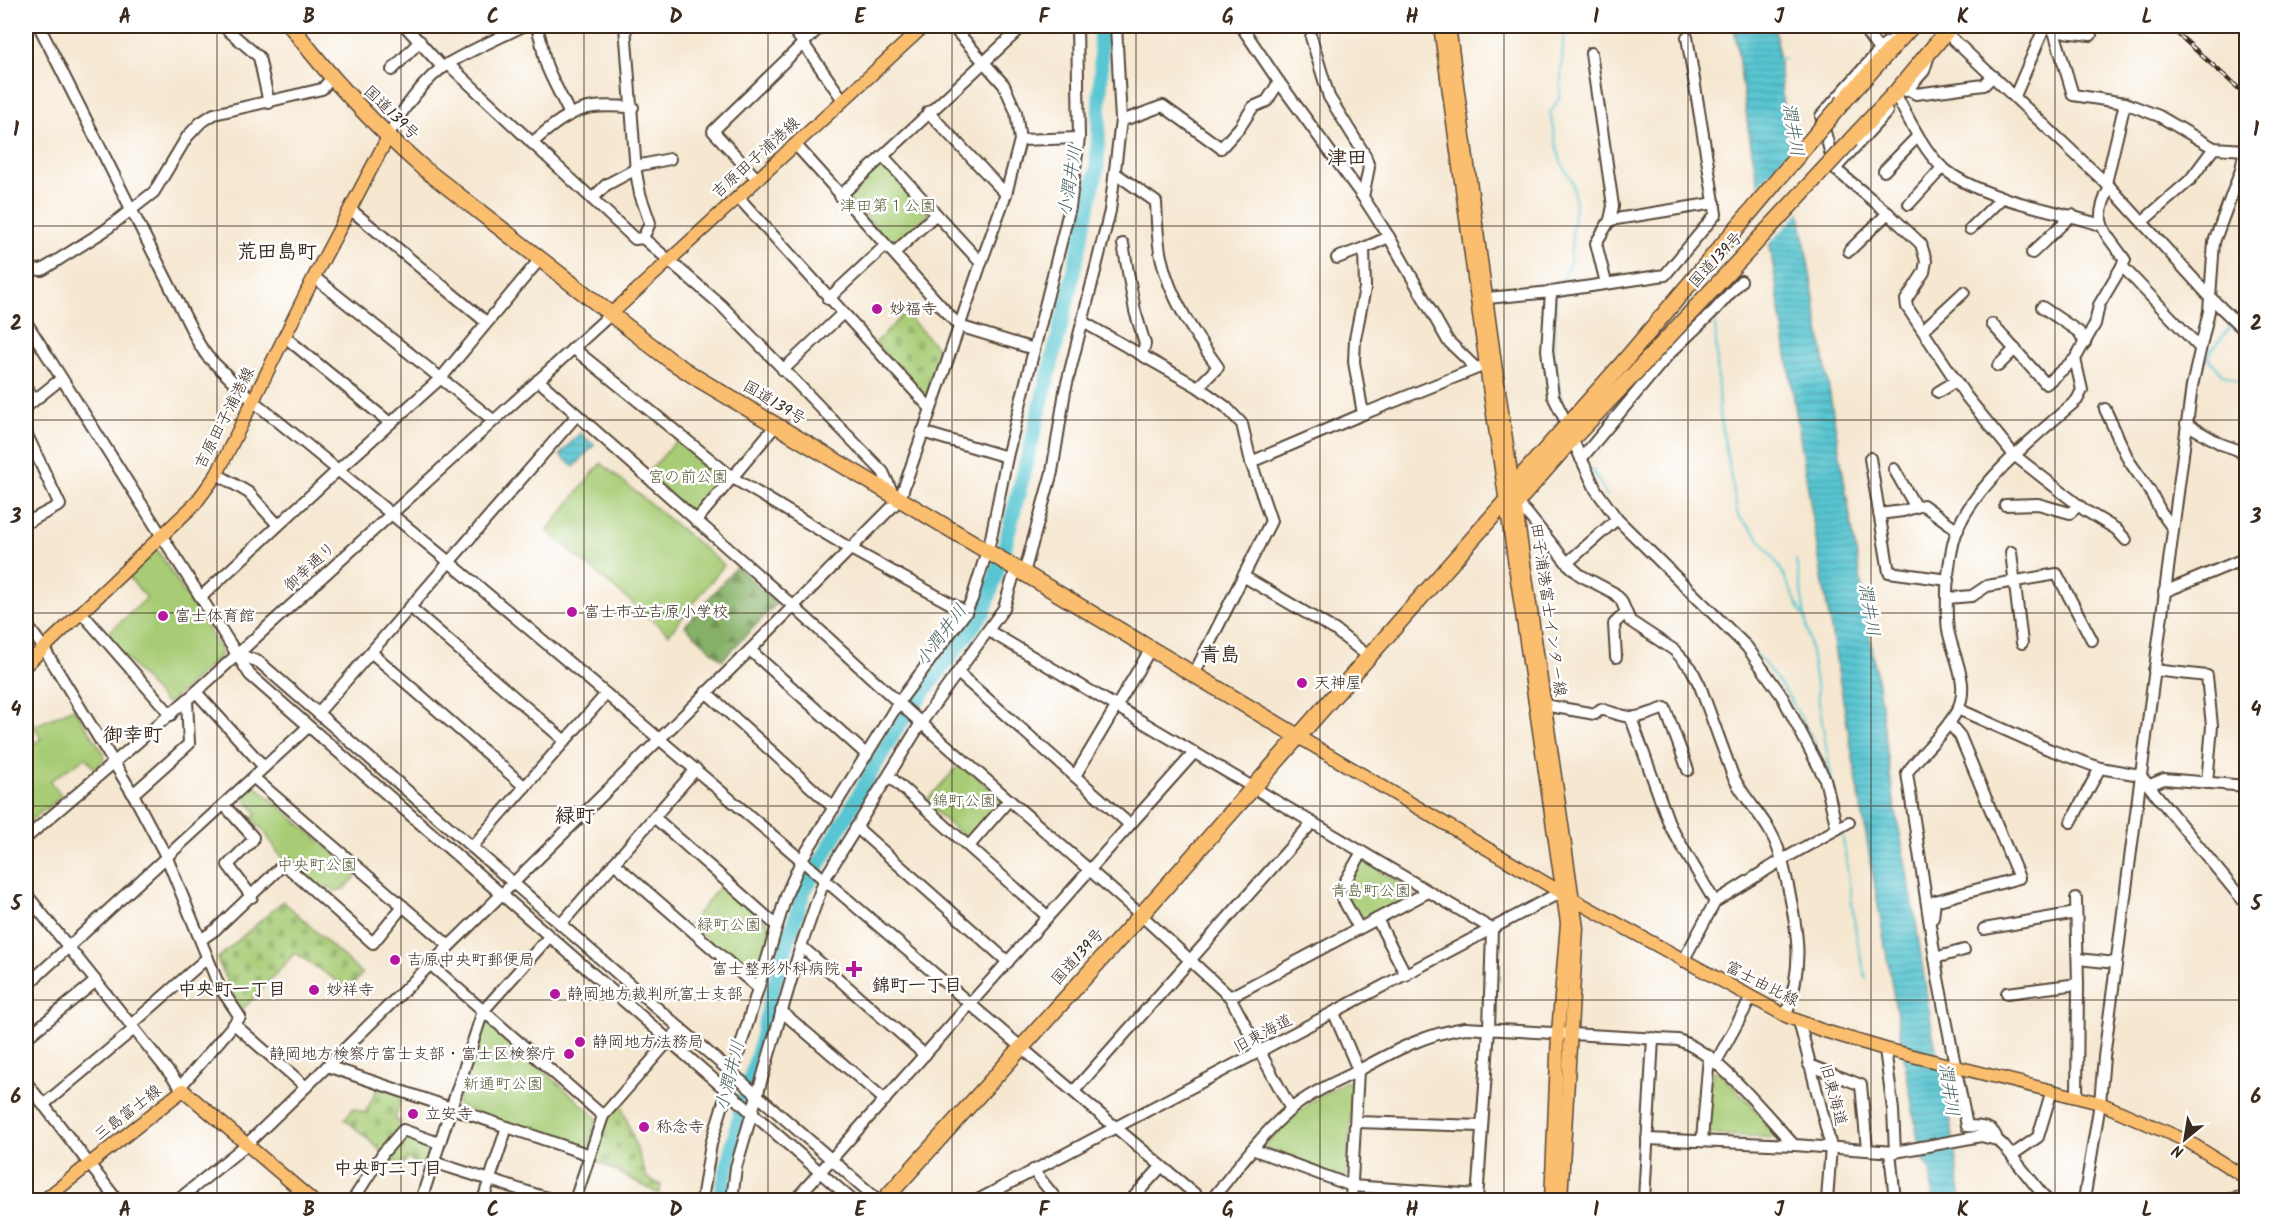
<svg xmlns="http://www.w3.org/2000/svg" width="2272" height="1226" font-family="Kalam,'Klee One',sans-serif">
<defs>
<pattern id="forest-firs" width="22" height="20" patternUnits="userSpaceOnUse" patternTransform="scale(1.5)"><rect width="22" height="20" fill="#85b066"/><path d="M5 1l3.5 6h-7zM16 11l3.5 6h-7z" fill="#6e8f53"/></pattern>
<pattern id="cemetery-stones" width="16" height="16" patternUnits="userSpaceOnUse" patternTransform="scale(1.5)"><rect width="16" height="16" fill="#a7cc75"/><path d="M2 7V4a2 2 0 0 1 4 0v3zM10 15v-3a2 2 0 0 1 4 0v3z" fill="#91af65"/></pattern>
<pattern id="water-rules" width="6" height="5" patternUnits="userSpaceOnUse" patternTransform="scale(1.5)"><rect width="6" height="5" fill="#59c6d2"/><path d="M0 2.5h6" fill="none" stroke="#4ba1aa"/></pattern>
</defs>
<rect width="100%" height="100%" fill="#fff"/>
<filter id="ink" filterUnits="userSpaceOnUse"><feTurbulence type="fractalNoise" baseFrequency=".0167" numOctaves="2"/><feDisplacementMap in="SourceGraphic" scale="12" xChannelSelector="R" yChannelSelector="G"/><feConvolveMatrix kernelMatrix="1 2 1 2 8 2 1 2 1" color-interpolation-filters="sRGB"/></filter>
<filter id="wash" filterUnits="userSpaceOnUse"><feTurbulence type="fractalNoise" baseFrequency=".008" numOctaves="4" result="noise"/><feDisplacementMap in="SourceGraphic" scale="24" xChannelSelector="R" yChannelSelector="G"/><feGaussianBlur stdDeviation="1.35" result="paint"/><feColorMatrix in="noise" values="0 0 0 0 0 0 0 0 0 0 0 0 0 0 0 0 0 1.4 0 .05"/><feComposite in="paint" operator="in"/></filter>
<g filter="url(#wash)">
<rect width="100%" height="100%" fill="#f5e7d0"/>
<g fill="#a7cc75" stroke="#717b4a" stroke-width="1.5">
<path d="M881,163L929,214L894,247L846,196Z"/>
<path d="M679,438L730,478L696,517L645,476Z"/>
<path d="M601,463L724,565L669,634L547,531Z"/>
<path d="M152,550L158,551L221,650L220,656L169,703H165L106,635L147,598L126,574Z"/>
<path d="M74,708L105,755L102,763L95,769L86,757L50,781L62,796L26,824V748L41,739L34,726Z"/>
<path d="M961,763L1003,800L971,840H967L925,802Z"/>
<path d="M252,786H256L358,874L344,889L335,891L329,886L321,895L285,863L266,834L252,818L257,813L242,796Z"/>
<path d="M1364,861L1412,889L1413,896L1361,923L1343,893L1360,862Z"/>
<path d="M722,884L770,925L771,930L756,978L751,979L689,924Z"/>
<path d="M489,1022L597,1118L589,1148L585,1150L459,1107L457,1103L485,1023Z"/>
<path d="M1718,1071L1777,1131L1776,1138L1706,1134L1712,1072Z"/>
<path d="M1345,1082H1354L1346,1178L1343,1179L1263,1148L1288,1122L1312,1101Z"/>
</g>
<path fill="url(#forest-firs)" stroke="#606d42" stroke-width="1.5" d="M737,566L776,604L722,660L685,626Z"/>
<g fill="url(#cemetery-stones)" stroke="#717b4a" stroke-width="1.5">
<path d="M905,313L941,352L927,394L921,395L875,343Z"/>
<path d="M283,901L362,974L349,989L295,953L241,1011L217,959Z"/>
<path d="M379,1086L402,1096L395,1119L401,1122L396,1130L436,1144L426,1172L408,1158L404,1163L382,1160L383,1153L345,1119L353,1108L365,1113Z"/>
<path d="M621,1103L647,1178L661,1185L659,1194L595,1160L605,1120L618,1104Z"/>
</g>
<g fill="url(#water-rules)" stroke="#4a7878" stroke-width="1.5">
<path d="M1734,26H1774L1777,41L1784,117L1880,697L1892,790L1916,922L1932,1030L1951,1122L1961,1200H1933L1930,1169L1921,1156L1821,571L1770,246L1750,140Z"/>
<path d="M580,433L594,445L574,467L560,455Z"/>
</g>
<path fill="#f5e7d0" d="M1792,148L1802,210L1767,246L1756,189Z"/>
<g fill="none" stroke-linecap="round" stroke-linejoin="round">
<g stroke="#59c6d2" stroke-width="2">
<path d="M1776,59L1784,58"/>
<path d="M1559,287L1570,262L1575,202L1573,183L1560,160L1550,113L1560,97L1564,26"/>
<path d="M1556,296L1553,351L1561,400"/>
<path d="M1715,319L1719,410L1738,516L1757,535L1779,566L1802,614L1805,616"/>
<path d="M2238,319L2246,308"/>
<path d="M2232,325L2207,356L2222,374L2246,385"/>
<path d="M1592,469L1607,496"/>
<path d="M1796,560L1831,777"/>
<path d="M1744,637L1788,695L1810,734L1831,780"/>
<path d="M1842,831L1857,940L1866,979"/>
</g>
<path stroke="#59c6d2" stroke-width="15" d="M720,1200L740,1113L759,1050L774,985L804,891L896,729L984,612L1005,546L1065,310L1097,168L1101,71L1100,26"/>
</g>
</g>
<g filter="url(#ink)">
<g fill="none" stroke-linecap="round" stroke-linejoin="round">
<defs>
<g id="minor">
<path d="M39,26L199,344L207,356L253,401C575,661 885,935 1202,1200"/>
<path d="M223,26L259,57L269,103"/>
<path d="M405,26L443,68"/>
<path d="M536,26C543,41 542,54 547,67C554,84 563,99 570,115"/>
<path d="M625,26L636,172L640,194L650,223L643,238"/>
<path d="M791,26L843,100"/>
<path d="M1241,26L1279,82L1363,197L1389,237L1448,341L1476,368"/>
<path d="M1862,26L1879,50"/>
<path d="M1939,26L2110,187L2210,297L2246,332"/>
<path d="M2050,29L2054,31L2091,35"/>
<path d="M2054,31L2073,95L2125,103L2159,116L2214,148L2246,150"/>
<path d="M1311,37L1329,97L1365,155L1369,167L1363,197"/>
<path d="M1591,53L1613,206L1610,220L1596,243L1606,283"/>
<path d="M448,64L635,239L643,238L721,305L883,472L893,494"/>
<path d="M392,70L420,41"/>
<path d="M1908,89L1916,94L1984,85L1993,76"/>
<path d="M1906,91L1924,71L1929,55"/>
<path d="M2015,96L2045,26"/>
<path d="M1898,99C1909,120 1926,154 1944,169C1984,201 2052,208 2100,225"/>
<path d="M928,112L1006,194"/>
<path d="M1887,112L1835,169L1888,213L1921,244L1926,261L1924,272L1906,300L1907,307L1966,396L2014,455L2086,511L2116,529L2126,540"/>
<path d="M1121,120C1128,120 1153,109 1163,106L1221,148L1240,127L1253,107L1267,101L1279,82"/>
<path d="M388,137C399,113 426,77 449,63C473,49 499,38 523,26"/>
<path d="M1020,140L1079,138"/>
<path d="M532,143C549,128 571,109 594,107C606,105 620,107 633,107"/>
<path d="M795,144L959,326L1034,349"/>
<path d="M883,156L981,263"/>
<path d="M1833,163L1821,116L1886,43L1899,37"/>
<path d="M636,166L670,159"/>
<path d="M1884,171L1918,136"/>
<path d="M1115,173L1156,202C1157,220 1157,239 1161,257C1170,298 1194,334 1218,367L1198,387"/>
<path d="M757,179L713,131L821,26"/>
<path d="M2106,183L2125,103"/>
<path d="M2110,187C2091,224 2104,230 2125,260L2122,266L2200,348"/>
<path d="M840,196L1023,26"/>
<path d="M738,197L930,408"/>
<path d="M592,199L606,185L636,169"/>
<path d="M1909,204L1942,168"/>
<path d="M350,209L486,322"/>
<path d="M1610,220L1715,203"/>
<path d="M2143,221L2190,180L2214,148"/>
<path d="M1970,229L2003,197"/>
<path d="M1123,244L1135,311L1145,344L1142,355"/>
<path d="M1849,251L1888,213"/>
<path d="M894,253L936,214"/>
<path d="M2032,253L2072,215"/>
<path d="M1337,258L1364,248"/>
<path d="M26,269L42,270L104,231L154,192L187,137L200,123L214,114L322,89L331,79"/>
<path d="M314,277L493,420"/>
<path d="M1551,292L1665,275L1716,214L1687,37"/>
<path d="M1487,298L1551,292L1547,350L1553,396L1568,426"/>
<path d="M828,299L886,245"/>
<path d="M2042,307L2079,332L2085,343"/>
<path d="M26,322L250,675L852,1200"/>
<path d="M1083,322L1198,387L1226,407L1242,424L1251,462L1271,521L1193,676"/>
<path d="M1992,324L2046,384L2075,359L2095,324L2099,305L2122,266"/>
<path d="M1923,330L1964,292"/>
<path d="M285,337L390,423"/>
<path d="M573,348L733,478L851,549L966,612"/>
<path d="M1998,366L2015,349"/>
<path d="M783,370L842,314"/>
<path d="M538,380L793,606L921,723L1141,915L1230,997L1291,1109"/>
<path d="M26,387L34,400"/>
<path d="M1938,392L1956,381"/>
<path d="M26,407L61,379"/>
<path d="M2105,409L2129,461L2150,491L2161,512L2172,527"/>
<path d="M1363,414L1354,362L1355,339L1365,288L1364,248L1389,237"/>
<path d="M2186,424L2221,444L2238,450L2246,457"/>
<path d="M922,432L1007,457"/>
<path d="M26,433L60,505L26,523"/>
<path d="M1572,439L1596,490L1617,519L1747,647L1782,696L1825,779L1837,829"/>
<path d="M1870,458L1889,572L1948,580"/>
<path d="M1581,459L1668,355L1715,310L1741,281"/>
<path d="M1251,462L1363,414L1480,367"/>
<path d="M1894,469L1915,506"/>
<path d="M217,474L249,493L278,525"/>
<path d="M1516,503L1526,512L1567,563L1580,575L1614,593L1621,600L1630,621L1674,650L1691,668L1700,686L1733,776C1743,797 1760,813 1771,833C1780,849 1784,868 1788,886C1799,937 1803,966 1786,1016"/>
<path d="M2005,505L2038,504L2070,513L2079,505"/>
<path d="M1879,514L1903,511L1923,505L1958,530"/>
<path d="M696,521L776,425"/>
<path d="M2011,552L2022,643"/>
<path d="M1567,563L1617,519"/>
<path d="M1024,573L1052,472L1065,391L1110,211L1121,120L1116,26"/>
<path d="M1243,576L1335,630L1368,656"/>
<path d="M2164,592L2246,558"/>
<path d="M201,597L338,470L441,378L540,259"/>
<path d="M1947,598L1972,596L1987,586L2057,574L2092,640"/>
<path d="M411,608L565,741"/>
<path d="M81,612L171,715"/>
<path d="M26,624L43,647L133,794L167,858L219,986L240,1017L180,1087"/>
<path d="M989,631L1492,929"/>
<path d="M750,650L867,755"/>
<path d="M372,653L525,787"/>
<path d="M238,654L259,662L878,1200"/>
<path d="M1616,657L1614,624L1625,613"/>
<path d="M2154,670L2207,676L2212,726L2207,783"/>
<path d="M958,673L1129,824"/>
<path d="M196,692L264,767"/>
<path d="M706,692L834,808"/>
<path d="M1544,705L1595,714L1601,709C1635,720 1632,720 1665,708L1688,770"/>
<path d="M1958,709L2048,749L2100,768L2140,775L2246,904"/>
<path d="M318,713L577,415"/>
<path d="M1631,718L1670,826L1715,902"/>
<path d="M889,776L1047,916"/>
<path d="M1075,776L1150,650"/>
<path d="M254,778L448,945"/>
<path d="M2150,785L2164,779L2246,786"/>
<path d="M133,794L189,744L187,700"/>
<path d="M224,805L253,837L252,841L228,865L252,897"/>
<path d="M654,817L777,926"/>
<path d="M2071,822L2100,768"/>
<path d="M856,827L1008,962"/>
<path d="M26,838L196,692L611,314"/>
<path d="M969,846L1009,800"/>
<path d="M472,847L606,694"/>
<path d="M614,863L758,988"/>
<path d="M26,894L183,1090"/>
<path d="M2076,898L2078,984L2077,1097"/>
<path d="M1933,918L1935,901L2019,878L1960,736L1949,723"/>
<path d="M1377,919L1406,975"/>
<path d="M561,924L696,769"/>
<path d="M1359,928L1339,892L1362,852"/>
<path d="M1984,929L2076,913"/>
<path d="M202,939L215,930L284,864L373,943L403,906"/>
<path d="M801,946L925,1055"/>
<path d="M1935,958L1964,950"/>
<path d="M2078,959L2116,963"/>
<path d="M1683,961L1715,902L1782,860L1849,822"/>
<path d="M430,964L603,1116"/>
<path d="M26,986L308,727"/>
<path d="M2007,993L2078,984"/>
<path d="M1230,997L1428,892"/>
<path d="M781,1011L885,1100"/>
<path d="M1334,1013L1358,1070L1351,1200"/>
<path d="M1799,1021L1831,1147L1827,1200"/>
<path d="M234,1024L306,1087"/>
<path d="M131,1025L207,958"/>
<path d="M26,1038L96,981"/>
<path d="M1885,1049L1893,1110L1895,1152"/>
<path d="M1716,1062L1751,998"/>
<path d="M1809,1065L1861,1085L1867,1149"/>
<path d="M327,1066L590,1155"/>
<path d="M26,1082L117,1200"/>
<path d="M1074,1091L1312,823"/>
<path d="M43,1105L134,1029"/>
<path d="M1357,1122L1481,1126"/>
<path d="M1647,1139L1794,1145"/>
<path d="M1702,1140L1709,1056"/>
<path d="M1997,1140C1994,1125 1980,1127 1967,1126L1938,978L1907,773C1922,751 1945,734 1958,709C1970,683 1953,656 1948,630C1946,616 1947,603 1947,589C1948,570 1951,548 1957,530C1976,483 2039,433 2077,400L2082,390L2075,359"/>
<path d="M1252,1149L1352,1186L1477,1195"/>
<path d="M1890,1152L1895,1200"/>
<path d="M2012,1155L2038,1137L2052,1090"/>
<path d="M433,1162L553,1200"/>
<path d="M1033,1170L1057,1200"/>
<path d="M178,1200L246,1145L306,1087L750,650L900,499L981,263L1006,194L1020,140L1016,112L1004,85L952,26"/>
<path d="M291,1200L299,1190"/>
<path d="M353,1200L383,1153L403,1130L439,1143"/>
<path d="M421,1200L483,1011L549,937"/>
<path d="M483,1200L507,1127"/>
<path d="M575,1200L603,1116L680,1028"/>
<path d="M702,1200L711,1144L787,893L802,859L899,702L966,612L972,599L991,538L1007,457L1070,207L1079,138L1077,26"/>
<path d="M732,1200L736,1167L801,946L825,878L921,723L1004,608L1016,568"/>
<path d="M795,1200L1194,753"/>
<path d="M978,1200L1561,892"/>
<path d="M1131,1200L1161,1167"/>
<path d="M1211,1200C1236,1170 1259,1137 1289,1111C1307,1095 1331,1084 1352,1074C1389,1054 1423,1034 1465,1028L1678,1040C1718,1053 1765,1114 1794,1145L1895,1152L1981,1136L1997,1140L2003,1145L2047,1200"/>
<path d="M1477,1200L1489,1029L1492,929"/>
<path d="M1644,1200L1653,1038"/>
<path d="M2084,1200L2100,1103L2104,1057L2192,386L2209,311L2214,242L2241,170L2246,143"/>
<path d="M2226,1200L2246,1196"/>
</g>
<g id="major">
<path d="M1440,26L1486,366L1567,923L1558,1033L1551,1200"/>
<path d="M1449,26L1495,363L1577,928L1561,1200"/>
<path d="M611,314L924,26"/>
<path d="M26,665L195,504L217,474L314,277L388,137"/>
<path d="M1297,736L1574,900L1786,1016L1821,1030L1885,1049L2100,1103L2189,1142L2246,1178"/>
<path d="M44,1200L183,1090L312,1200"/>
</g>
<g id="highway">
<path d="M291,26C330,78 373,124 422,167L671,361L700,380L1297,736"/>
<path d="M1844,101L1912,26"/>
<path d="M1851,140L1896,92L1946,32"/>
<path d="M1506,501L1516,503L1572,439L1634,374"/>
<path d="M884,1200L1141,915L1506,501L1513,486L1621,365"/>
</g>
</defs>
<use href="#minor" stroke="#574639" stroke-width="14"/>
<use href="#major" stroke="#574639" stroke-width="15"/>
<use href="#highway" stroke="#574639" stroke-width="18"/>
<use href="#minor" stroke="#fff" stroke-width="10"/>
<use href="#major" stroke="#fbbe6e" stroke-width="12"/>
<use href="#highway" stroke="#fbbe6e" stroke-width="15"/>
<defs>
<path id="rail" d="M2169,26L2246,95"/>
</defs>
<use href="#rail" stroke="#3b2a1e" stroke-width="4.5"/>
<use href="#rail" stroke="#fff" stroke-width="2" stroke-dasharray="7" stroke-linecap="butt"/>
<defs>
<g id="highway-bridge">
<path d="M1621,365L1844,101"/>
<path d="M1634,374L1851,140"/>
</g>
</defs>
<use href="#highway-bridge" stroke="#574639" stroke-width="18" stroke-linecap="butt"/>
<use href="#highway-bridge" stroke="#fbbe6e" stroke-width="15"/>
</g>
</g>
<path fill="none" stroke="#3b2a1e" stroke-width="1.5" stroke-opacity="0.55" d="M217,26V1200M401,26V1200M584,26V1200M768,26V1200M952,26V1200M1136,26V1200M1320,26V1200M1504,26V1200M1688,26V1200M1871,26V1200M2055,26V1200M26,226H2246M26,420H2246M26,613H2246M26,806H2246M26,1000H2246"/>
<g fill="#b5179e" stroke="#fff" stroke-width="2">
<circle cx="877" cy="309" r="6"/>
<circle cx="572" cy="612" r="6"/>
<circle cx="163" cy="616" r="6"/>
<circle cx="1302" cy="683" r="6"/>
<circle cx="395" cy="960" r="6"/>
<path d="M851 960h6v6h6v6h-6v6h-6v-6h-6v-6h6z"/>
<circle cx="314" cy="990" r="6"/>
<circle cx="555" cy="994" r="6"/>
<circle cx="580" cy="1042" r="6"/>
<circle cx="569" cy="1054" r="6"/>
<circle cx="413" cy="1114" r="6"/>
<circle cx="644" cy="1127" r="6"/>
</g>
<g text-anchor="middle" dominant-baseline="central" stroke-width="5" stroke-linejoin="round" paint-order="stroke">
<g font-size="16" fill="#3b2a1e" stroke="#fff">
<text transform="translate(391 113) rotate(44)">国道139号</text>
<text transform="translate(756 158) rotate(-42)">吉原田子浦港線</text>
<text transform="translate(1716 260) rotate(-47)">国道139号</text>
<text transform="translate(774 403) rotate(31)">国道139号</text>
<text transform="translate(225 418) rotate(-63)">吉原田子浦港線</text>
<text transform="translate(310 567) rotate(-43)">御幸通り</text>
<text transform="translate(1548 610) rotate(82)">田子浦港富士インター線</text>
<text transform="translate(1078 957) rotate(-48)">国道139号</text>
<text transform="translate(1762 984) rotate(27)">富士由比線</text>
<text transform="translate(1263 1034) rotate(-28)">旧東海道</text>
<text transform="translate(1833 1095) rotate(75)">旧東海道</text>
<text transform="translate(128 1113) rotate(-38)">三島富士線</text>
</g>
<g font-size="16" fill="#5b5b38" stroke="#fff">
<text x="888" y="206">津田第１公園</text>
<text x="688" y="477">宮の前公園</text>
<text x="964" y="801">錦町公園</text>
<text x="317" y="865">中央町公園</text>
<text x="1371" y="891">青島町公園</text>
<text x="729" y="925">緑町公園</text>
<text x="503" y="1084">新通町公園</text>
</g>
<g font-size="16" fill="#3b2a1e" stroke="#fff" text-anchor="start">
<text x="889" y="309">妙福寺</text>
<text x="584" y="612">富士市立吉原小学校</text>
<text x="175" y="616">富士体育館</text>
<text x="1314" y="683">天神屋</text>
<text x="407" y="960">吉原中央町郵便局</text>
<text x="840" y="969" text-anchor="end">富士整形外科病院</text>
<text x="326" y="990">妙祥寺</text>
<text x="567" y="994">静岡地方裁判所富士支部</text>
<text x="592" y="1042">静岡地方法務局</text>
<text x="557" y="1054" text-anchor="end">静岡地方検察庁富士支部・富士区検察庁</text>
<text x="425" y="1114">立安寺</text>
<text x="656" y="1127">称念寺</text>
</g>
<g font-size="18" font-style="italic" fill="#46615d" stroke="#fff">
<text transform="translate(1792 130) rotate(81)">潤井川</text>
<text transform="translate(1071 181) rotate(-81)">小潤井川</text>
<text transform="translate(1868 610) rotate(81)">潤井川</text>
<text transform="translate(942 636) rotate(-53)">小潤井川</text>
<text transform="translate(731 1076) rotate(-76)">小潤井川</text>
<text transform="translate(1948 1090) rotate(82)">潤井川</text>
</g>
<g font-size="18" font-weight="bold" fill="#3b2a1e" stroke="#fff">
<text x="917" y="986">錦町一丁目</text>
<text x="232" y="990">中央町一丁目</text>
<text x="388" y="1169">中央町二丁目</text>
</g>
<g font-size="20" font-weight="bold" fill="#3b2a1e" stroke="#fff">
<text x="1347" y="159">津田</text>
<text x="277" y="253">荒田島町</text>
<text x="1220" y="656">青島</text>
<text x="133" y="736">御幸町</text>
<text x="575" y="817">緑町</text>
</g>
</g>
<rect width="2272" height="1226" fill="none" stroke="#fff" stroke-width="66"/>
<g transform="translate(2185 1139) rotate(210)" stroke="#ffffff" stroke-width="4.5" paint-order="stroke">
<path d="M0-4.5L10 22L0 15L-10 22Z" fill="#3b2a1e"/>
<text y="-9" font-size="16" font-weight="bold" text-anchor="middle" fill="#3b2a1e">N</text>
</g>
<rect x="33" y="33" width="2206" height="1160" fill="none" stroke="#3b2a1e" stroke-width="2"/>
<g font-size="20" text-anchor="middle" font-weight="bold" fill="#3b2a1e">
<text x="125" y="23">A</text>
<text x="309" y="23">B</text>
<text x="493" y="23">C</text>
<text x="676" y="23">D</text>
<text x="860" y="23">E</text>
<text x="1044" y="23">F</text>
<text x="1228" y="23">G</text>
<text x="1412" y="23">H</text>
<text x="1596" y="23">I</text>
<text x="1779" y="23">J</text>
<text x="1963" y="23">K</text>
<text x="2147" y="23">L</text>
<text x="16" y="136">1</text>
<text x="2256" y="136">1</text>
<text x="16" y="330">2</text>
<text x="2256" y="330">2</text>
<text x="16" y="523">3</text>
<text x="2256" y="523">3</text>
<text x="16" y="716">4</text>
<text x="2256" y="716">4</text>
<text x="16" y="910">5</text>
<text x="2256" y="910">5</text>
<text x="16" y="1103">6</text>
<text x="2256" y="1103">6</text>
<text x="125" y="1216">A</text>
<text x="309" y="1216">B</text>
<text x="493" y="1216">C</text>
<text x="676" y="1216">D</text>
<text x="860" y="1216">E</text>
<text x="1044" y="1216">F</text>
<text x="1228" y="1216">G</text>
<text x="1412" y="1216">H</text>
<text x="1596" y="1216">I</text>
<text x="1779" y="1216">J</text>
<text x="1963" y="1216">K</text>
<text x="2147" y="1216">L</text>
</g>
</svg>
